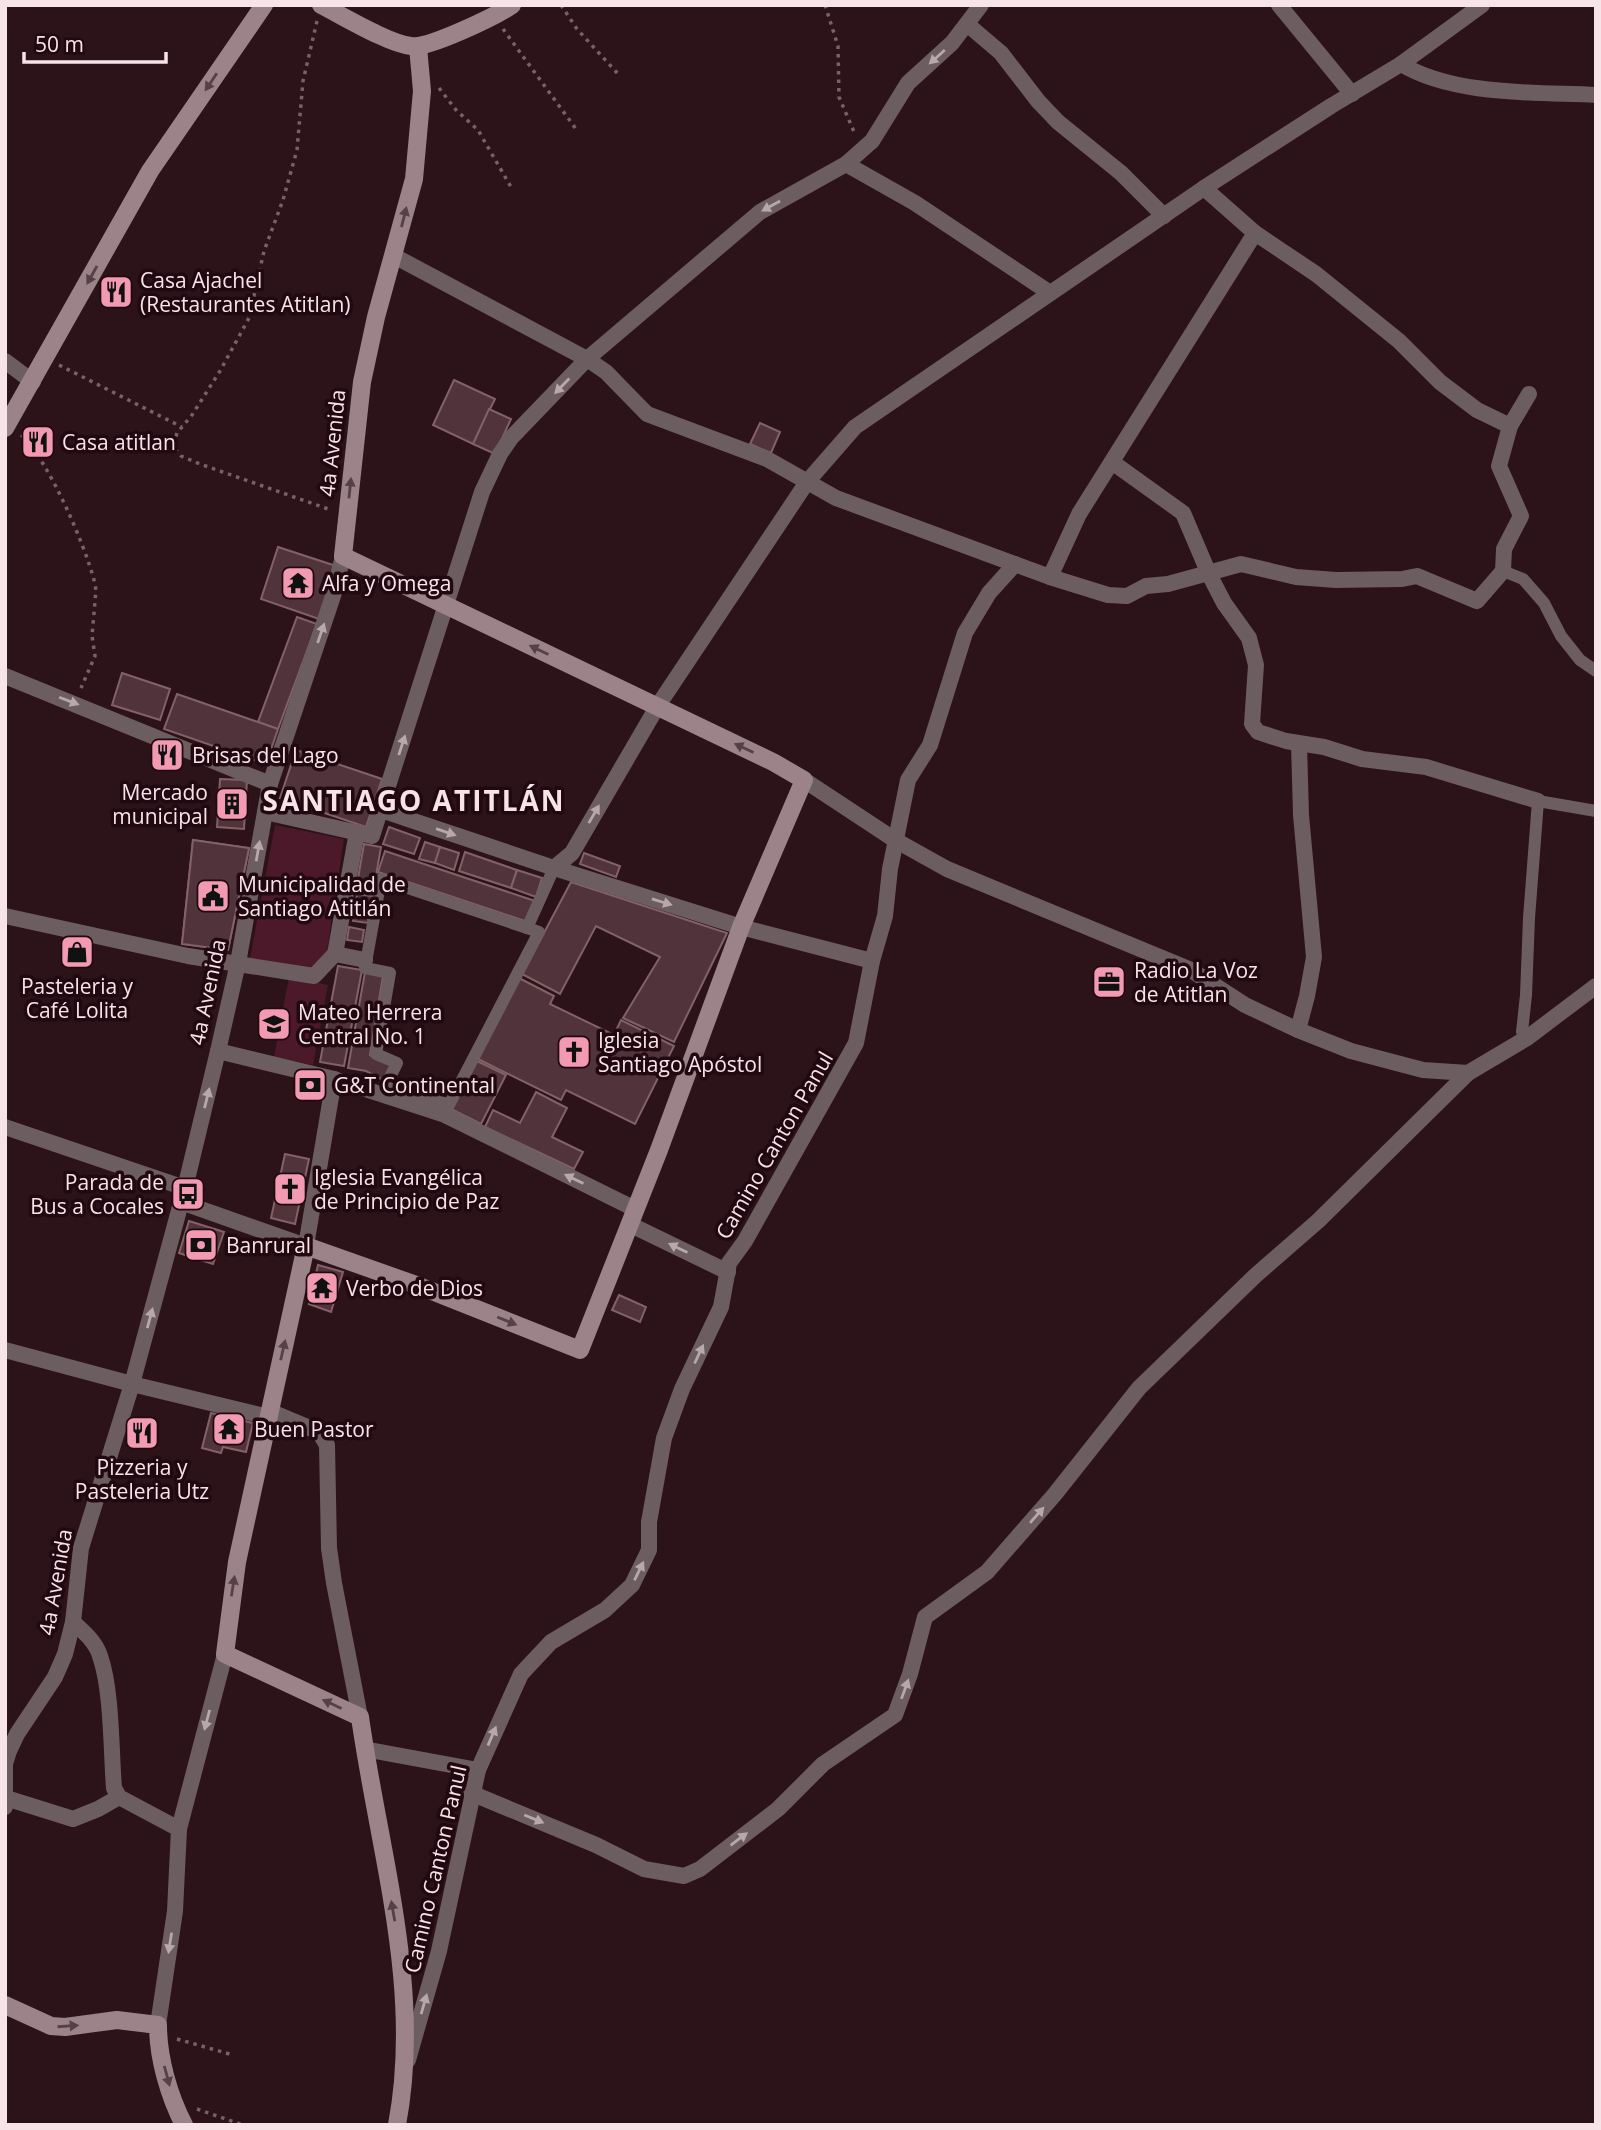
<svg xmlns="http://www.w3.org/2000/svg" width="1601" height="2130" font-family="'Open Sans',sans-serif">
<rect width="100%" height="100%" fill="#2c1219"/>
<g fill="#4b192a">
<path d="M275,825L344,839L326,958L310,968L250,958Z"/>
<path d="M289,977L328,985L313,1065L274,1057Z"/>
</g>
<g fill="#51343b" stroke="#836169" stroke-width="2" fill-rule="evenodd">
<path d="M454,380L495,399L473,444L433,425Z"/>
<path d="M489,409L511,419L495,454L473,444Z"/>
<path d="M760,423L780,432L771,453L750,444Z"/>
<path d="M278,547L336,566L319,619L261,599Z"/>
<path d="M297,617L317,624L278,729L258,722Z"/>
<path d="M122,673L170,689L160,720L112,705Z"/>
<path d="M177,694L278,729L266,764L164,729Z"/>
<path d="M296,750L382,779L366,827L280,798Z"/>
<path d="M220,779L247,780L244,829L217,827Z"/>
<path d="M389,827L420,838L414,854L383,844Z"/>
<path d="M193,840L249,848L228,950L182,944ZM210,861L224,862L220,880L209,879ZM204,920L212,921L209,937L202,936Z"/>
<path d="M193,840L249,848L228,950L182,944Z"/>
<path d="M425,842L440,847L435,863L419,859Z"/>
<path d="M364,844L381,847L373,893L356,890Z"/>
<path d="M440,847L459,853L454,870L435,863Z"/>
<path d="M385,851L535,901L528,922L378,872Z"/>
<path d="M465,852L517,870L511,888L459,871Z"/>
<path d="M584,853L620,866L616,877L580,864Z"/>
<path d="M517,870L542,878L536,897L511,888Z"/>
<path d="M571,882L727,933L674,1042L623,1018L660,957L596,926L560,994L522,974Z"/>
<path d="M357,894L372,896L368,923L353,921Z"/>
<path d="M349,927L364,930L362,942L347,940Z"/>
<path d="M338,966L362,970L344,1066L320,1062Z"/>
<path d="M365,972L383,976L370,1055L392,1065L385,1081L366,1071L348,1068Z"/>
<path d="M515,976L554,996L550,1004L614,1035L621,1020L674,1046L635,1124L566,1090L561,1100L474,1057Z"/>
<path d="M475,1060L506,1075L481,1124L451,1109Z"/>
<path d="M536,1092L567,1108L552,1137L583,1152L574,1169L485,1127L493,1110L520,1123Z"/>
<path d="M285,1154L309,1159L295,1224L271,1218Z"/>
<path d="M189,1221L224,1232L213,1264L179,1253Z"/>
<path d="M318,1265L343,1272L331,1312L309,1304Z"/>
<path d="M619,1295L646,1307L640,1322L612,1310Z"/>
<path d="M211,1413L253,1423L246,1452L223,1447L221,1453L202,1448Z"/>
</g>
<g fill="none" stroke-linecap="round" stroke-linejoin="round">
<g stroke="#786167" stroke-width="3.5" stroke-dasharray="3.5 5" stroke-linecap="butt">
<path d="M561,5L577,29L619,75"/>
<path d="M825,5L838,46L839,97L855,134"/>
<path d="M317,21L303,81L297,150L283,200L264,251L249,318L220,371L192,415L177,433L173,446L181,456L200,464L331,510"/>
<path d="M503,29L576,129"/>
<path d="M439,88L456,110L478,130L511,187"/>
<path d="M59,365L182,427"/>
<path d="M21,435C49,461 84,543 94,580L96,590L92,636L95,656L81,688"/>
<path d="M177,2039L233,2055"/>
<path d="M197,2109L243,2125"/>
</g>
<g stroke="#6c5d61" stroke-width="12">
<path d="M1503,571L1523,579L1544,603L1561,636L1580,660L1596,671"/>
<path d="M381,879L539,932L449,1105L388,1081L397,1063L376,1054L390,973L365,968Z"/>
<path d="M527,928L554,868"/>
<path d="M1527,1038L1522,1032L1526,995L1529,918L1538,801L1596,811"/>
</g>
<g stroke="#6c5d61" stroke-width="16">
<path d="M1279,5L1352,94"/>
<path d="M967,24L1001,53L1038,101L1058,122L1121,173L1164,216"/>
<path d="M1401,64C1454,96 1536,92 1596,95"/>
<path d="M846,164L915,203L1050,293"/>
<path d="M1204,188L1255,233L1316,274L1399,341L1440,382L1477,410L1510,426"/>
<path d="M394,256L587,359L606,372L647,414L767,459L836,498L1050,577L1108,595L1127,596L1146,586L1168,584L1241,564L1296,577L1336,580L1402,579L1417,576L1477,601L1503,571L1504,549L1521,516L1499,466L1510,426L1529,394"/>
<path d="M5,361L33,382"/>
<path d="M1112,462L1183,513L1209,574L1224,603L1249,638L1256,665L1252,724L1258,732L1286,741L1324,747L1362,759L1426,767L1538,801"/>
<path d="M1050,577L1079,514L1255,233"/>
<path d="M5,676L270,784"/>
<path d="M804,780L895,840L947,869L1191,970L1245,1005L1298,1030L1351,1051L1423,1070L1468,1073"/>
<path d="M381,810L554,868L741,927L872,961"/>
<path d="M265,812L372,836L482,492L500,454L511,438L587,359L760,212L846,164L872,141L908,83L952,43L981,5"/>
<path d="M554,868L572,853L657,707L807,482L855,427L1204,188L1331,106L1401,64L1482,5"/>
<path d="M5,916L188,956L314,976L335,954L365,960"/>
<path d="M335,954L357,832"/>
<path d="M1298,1030L1307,996L1314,957L1301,815L1299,744"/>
<path d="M218,1051L334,1079L445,1115L635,1209"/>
<path d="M5,1127L185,1188"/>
<path d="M181,1202L306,1246L334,1079"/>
<path d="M629,1224L728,1272"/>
<path d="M5,1350L132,1384L268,1417"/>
<path d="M269,1411L319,1432L327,1445L329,1548L334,1583L360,1717"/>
<path d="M73,1622C83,1631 96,1642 100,1656C112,1690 111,1751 114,1788L119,1797L179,1829"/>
<path d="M364,1749L478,1770"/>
<path d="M471,1793L596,1845L644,1869L684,1876L700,1869L778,1809L823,1764L895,1715L910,1674L925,1617L987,1572L1055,1494L1139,1388L1256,1275L1318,1221L1468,1073L1527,1038L1596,986"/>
<path d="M6,1798L73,1819L98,1809L119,1797"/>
<path d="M5,1807V1764L9,1751L17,1734L55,1677L65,1654L73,1622L81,1548L132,1384L185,1188L218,1051L238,963L270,784L333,596L343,556"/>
<path d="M158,2025L175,1911L179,1829L225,1654"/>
<path d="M408,2060L439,1951L478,1770L521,1674L551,1642L605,1610L632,1585L649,1550V1522L664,1438L682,1389L721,1307L729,1263L745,1241L856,1043L872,961L885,916L890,869L908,780L930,745L965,633L989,593L1015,564"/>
</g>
<g stroke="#9b8389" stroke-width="18">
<path d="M321,5C343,16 389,44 411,46C428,49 496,16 512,5"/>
<path d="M5,428L150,171L264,5"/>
<path d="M5,2005L51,2026L65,2027L117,2020L158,2025C158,2058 169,2096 184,2125"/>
<path d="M397,2125C423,1988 379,1852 360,1717L225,1654L237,1562L306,1246L419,1286L580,1350L659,1150L741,927L804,780L773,762L343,556L362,382L376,317L414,179L422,91L418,47"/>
</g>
</g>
<defs><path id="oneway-solid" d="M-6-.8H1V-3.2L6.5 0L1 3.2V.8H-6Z" transform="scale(1.75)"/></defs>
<g fill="#b8a7ab">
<use href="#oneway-solid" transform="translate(937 57) rotate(138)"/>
<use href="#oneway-solid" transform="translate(771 206) rotate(151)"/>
<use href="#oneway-solid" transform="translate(562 386) rotate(134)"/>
<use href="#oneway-solid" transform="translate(321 633) rotate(-71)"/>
<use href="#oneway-solid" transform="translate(69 701) rotate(21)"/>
<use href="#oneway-solid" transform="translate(402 745) rotate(-72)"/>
<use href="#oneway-solid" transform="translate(594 814) rotate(-60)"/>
<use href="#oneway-solid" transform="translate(446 832) rotate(19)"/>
<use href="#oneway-solid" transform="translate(258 851) rotate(-80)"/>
<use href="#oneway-solid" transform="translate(662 902) rotate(17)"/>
<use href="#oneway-solid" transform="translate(207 1098) rotate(-76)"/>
<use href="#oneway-solid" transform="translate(574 1179) rotate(-154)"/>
<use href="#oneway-solid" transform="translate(678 1248) rotate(-154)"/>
<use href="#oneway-solid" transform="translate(150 1318) rotate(-75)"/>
<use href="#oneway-solid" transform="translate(699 1354) rotate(-65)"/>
<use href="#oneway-solid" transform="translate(1037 1515) rotate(-49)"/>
<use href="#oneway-solid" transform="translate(639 1571) rotate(-64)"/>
<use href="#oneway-solid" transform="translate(905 1689) rotate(-70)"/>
<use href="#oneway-solid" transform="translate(207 1720) rotate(105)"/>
<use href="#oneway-solid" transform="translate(492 1736) rotate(-67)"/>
<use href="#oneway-solid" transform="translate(534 1819) rotate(22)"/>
<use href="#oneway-solid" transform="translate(739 1839) rotate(-37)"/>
<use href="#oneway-solid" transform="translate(170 1943) rotate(99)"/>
<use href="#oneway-solid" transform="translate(424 2004) rotate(-74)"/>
</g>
<g fill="#584047">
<use href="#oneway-solid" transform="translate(211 82) rotate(124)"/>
<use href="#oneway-solid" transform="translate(404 217) rotate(-76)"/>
<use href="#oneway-solid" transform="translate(92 275) rotate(119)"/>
<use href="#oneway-solid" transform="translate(350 488) rotate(-84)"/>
<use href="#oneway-solid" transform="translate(539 650) rotate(-154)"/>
<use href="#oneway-solid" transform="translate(744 748) rotate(-155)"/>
<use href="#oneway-solid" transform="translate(507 1321) rotate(22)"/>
<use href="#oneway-solid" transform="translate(283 1350) rotate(-77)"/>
<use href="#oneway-solid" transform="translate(233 1586) rotate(-81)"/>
<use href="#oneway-solid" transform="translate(332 1704) rotate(-155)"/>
<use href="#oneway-solid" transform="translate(393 1911) rotate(-100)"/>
<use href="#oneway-solid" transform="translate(68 2026) rotate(-4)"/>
<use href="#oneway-solid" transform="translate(167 2076) rotate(75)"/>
</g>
<defs>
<symbol id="restaurant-square" viewBox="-11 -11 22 22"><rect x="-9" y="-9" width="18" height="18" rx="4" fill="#f19ab1" stroke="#220911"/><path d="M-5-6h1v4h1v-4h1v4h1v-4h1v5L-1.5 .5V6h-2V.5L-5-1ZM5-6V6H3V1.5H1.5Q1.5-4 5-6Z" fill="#111"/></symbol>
<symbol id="temple-square" viewBox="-11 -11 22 22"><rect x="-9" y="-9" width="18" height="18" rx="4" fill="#f19ab1" stroke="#220911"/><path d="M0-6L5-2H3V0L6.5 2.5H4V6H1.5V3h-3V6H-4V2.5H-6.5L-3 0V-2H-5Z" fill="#111"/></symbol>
<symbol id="building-square" viewBox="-11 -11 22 22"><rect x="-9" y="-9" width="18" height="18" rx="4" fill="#f19ab1" stroke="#220911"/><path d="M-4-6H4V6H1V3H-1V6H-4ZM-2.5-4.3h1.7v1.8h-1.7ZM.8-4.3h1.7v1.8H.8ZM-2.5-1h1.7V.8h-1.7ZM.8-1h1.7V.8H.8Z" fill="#111"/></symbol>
<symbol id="civic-square" viewBox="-11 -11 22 22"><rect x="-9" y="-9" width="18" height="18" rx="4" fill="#f19ab1" stroke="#220911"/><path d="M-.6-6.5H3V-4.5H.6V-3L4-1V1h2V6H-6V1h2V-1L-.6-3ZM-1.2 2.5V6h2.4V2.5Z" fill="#111"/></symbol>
<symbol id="shop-square" viewBox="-11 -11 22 22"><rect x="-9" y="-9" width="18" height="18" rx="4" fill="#f19ab1" stroke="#220911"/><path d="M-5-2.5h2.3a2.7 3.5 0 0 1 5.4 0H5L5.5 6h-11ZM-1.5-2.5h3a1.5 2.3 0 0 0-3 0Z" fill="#111"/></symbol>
<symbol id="office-square" viewBox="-11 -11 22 22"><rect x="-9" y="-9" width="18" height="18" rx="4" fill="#f19ab1" stroke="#220911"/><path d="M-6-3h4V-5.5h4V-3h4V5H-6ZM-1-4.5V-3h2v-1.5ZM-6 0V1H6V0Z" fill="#111"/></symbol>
<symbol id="school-square" viewBox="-11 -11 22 22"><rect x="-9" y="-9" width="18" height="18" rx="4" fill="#f19ab1" stroke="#220911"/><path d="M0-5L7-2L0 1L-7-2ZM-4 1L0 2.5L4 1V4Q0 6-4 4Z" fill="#111"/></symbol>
<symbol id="church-square" viewBox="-11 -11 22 22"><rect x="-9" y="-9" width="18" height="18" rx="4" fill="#f19ab1" stroke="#220911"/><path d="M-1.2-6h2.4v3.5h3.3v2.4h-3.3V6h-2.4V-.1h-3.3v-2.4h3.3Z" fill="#111"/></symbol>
<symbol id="bank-square" viewBox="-11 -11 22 22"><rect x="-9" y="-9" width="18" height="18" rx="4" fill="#f19ab1" stroke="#220911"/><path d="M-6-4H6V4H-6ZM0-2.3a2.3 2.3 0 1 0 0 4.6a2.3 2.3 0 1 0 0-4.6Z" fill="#111"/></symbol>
<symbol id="bus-square" viewBox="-11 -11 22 22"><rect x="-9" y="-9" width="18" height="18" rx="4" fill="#f19ab1" stroke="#220911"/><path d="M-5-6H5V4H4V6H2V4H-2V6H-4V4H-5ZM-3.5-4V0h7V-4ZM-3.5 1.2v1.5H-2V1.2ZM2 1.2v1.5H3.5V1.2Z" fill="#111"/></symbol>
</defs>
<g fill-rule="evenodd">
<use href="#restaurant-square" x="97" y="273" width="38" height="38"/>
<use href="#restaurant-square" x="19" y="423" width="38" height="38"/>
<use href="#temple-square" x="279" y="564" width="38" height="38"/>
<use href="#restaurant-square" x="148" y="736" width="38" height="38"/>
<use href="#building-square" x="213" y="785" width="38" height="38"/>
<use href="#civic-square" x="194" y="877" width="38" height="38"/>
<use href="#shop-square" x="58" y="933" width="38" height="38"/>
<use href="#office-square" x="1090" y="963" width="38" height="38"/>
<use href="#school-square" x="255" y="1005" width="38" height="38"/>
<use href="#church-square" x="555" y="1033" width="38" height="38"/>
<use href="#bank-square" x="291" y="1066" width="38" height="38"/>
<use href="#church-square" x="271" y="1170" width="38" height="38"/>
<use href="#bus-square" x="169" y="1175" width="38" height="38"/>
<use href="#bank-square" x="182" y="1226" width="38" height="38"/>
<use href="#temple-square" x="303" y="1269" width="38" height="38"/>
<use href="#temple-square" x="210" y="1410" width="38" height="38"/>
<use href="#restaurant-square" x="123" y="1414" width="38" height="38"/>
</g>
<g text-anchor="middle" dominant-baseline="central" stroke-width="7" stroke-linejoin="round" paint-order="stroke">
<g font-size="21" fill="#f7e4e8" stroke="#220911" text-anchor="start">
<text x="140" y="280">Casa Ajachel<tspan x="140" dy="24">(Restaurantes Atitlan)</tspan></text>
<text x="62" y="442">Casa atitlan</text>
<text x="322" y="583">Alfa y Omega</text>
<text x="192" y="755">Brisas del Lago</text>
<text x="208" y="792" text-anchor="end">Mercado<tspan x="208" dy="24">municipal</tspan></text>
<text x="238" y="884">Municipalidad de<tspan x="238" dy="24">Santiago Atitlán</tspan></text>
<text x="1134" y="970">Radio La Voz<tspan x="1134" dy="24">de Atitlan</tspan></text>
<text x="77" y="986" text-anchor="middle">Pasteleria y<tspan x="77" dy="24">Café Lolita</tspan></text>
<text x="298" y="1012">Mateo Herrera<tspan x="298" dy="24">Central No. 1</tspan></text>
<text x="598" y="1040">Iglesia<tspan x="598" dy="24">Santiago Apóstol</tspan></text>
<text x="334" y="1085">G&amp;T Continental</text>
<text x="314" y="1177">Iglesia Evangélica<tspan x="314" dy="24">de Principio de Paz</tspan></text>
<text x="164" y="1182" text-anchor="end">Parada de<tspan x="164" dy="24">Bus a Cocales</tspan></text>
<text x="226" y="1245">Banrural</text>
<text x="346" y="1288">Verbo de Dios</text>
<text x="254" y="1429">Buen Pastor</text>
<text x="142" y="1467" text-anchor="middle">Pizzeria y<tspan x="142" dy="24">Pasteleria Utz</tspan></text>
</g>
<g font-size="21" fill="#f7e4e8" stroke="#220911">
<text transform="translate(332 443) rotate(-84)">4a Avenida</text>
<text transform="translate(207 992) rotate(-78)">4a Avenida</text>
<text transform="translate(774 1145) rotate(-60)">Camino Canton Panul</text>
<text transform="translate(55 1582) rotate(-80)">4a Avenida</text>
<text transform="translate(435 1869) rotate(-77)">Camino Canton Panul</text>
</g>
<g font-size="28" font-weight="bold" letter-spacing="2" fill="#f7e4e8" stroke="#220911">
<text x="414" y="800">SANTIAGO ATITLÁN</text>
</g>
</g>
<rect width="1601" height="2130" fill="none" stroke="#f7e4e8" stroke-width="14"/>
<path d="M24 52v10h142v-10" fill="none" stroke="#f7e4e8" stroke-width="3.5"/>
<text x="35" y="52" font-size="21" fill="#f7e4e8" stroke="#220911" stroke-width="5" paint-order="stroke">50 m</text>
</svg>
